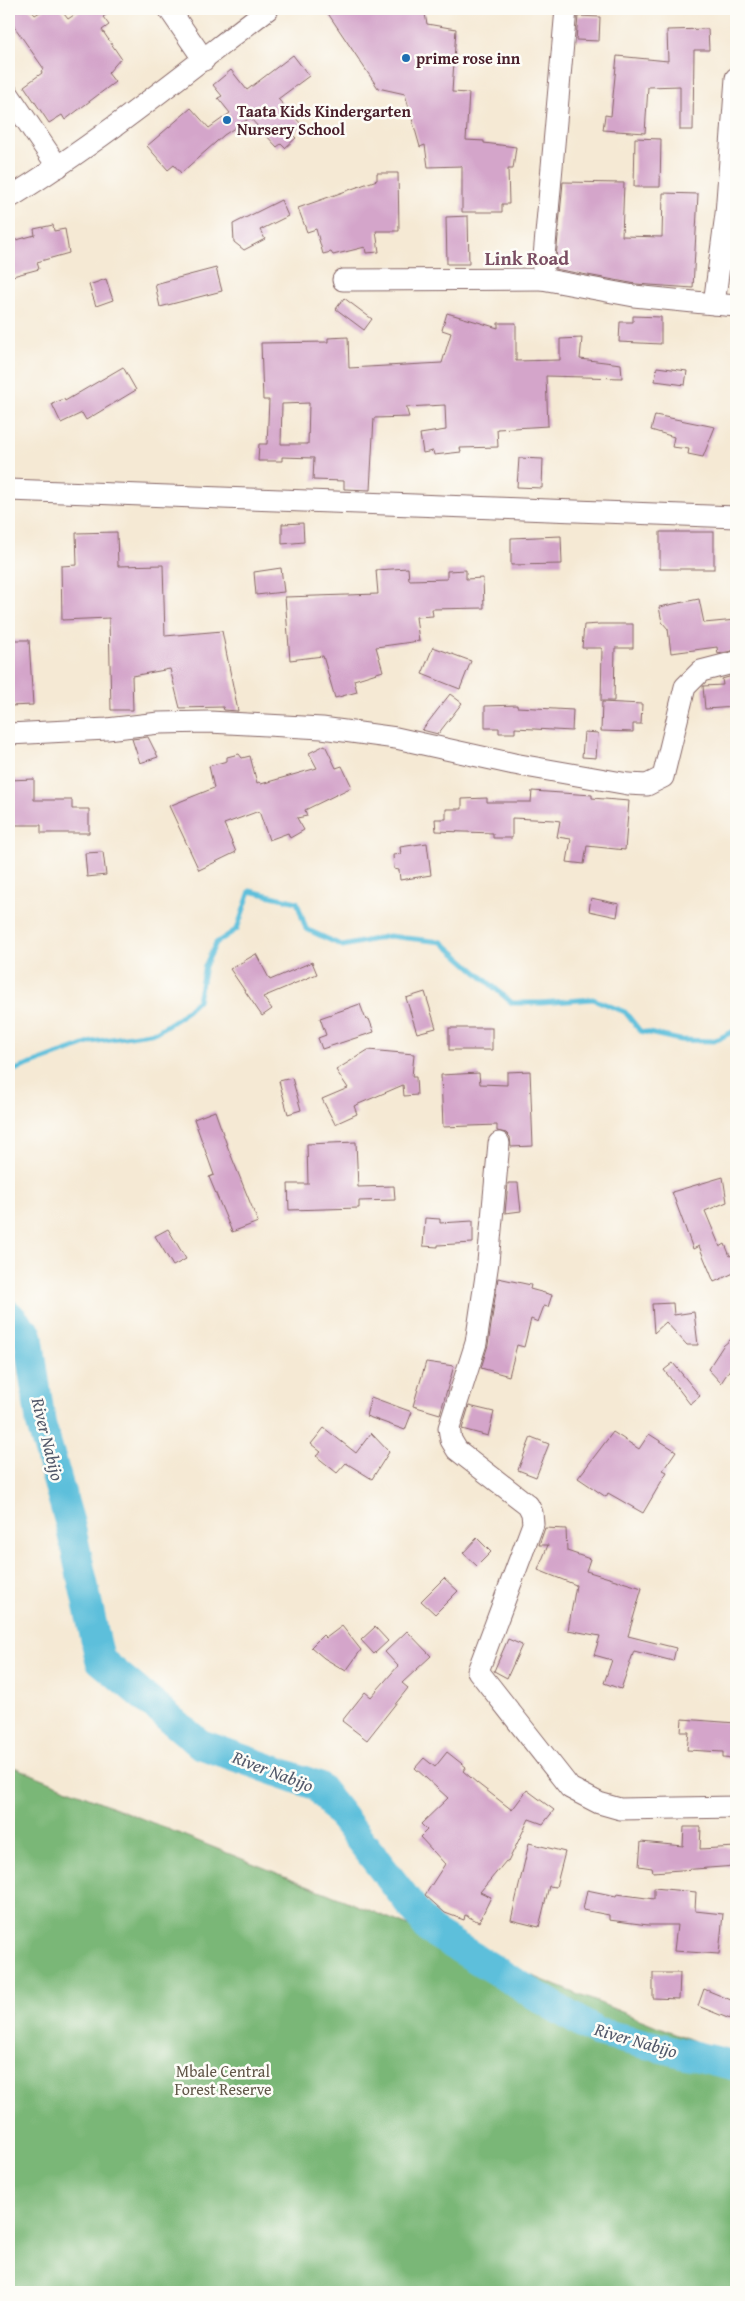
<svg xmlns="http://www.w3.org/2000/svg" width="745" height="2301" font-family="'Gentium Book Plus',serif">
<rect width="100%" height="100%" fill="#fdfcf7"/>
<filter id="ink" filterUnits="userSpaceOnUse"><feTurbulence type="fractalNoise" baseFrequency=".02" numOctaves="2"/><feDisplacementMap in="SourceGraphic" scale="10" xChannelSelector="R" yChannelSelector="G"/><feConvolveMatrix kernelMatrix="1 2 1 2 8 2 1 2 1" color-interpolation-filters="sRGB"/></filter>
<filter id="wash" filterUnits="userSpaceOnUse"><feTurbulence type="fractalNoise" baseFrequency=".0096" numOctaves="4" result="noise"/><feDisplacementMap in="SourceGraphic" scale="20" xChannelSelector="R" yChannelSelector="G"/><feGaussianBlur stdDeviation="1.12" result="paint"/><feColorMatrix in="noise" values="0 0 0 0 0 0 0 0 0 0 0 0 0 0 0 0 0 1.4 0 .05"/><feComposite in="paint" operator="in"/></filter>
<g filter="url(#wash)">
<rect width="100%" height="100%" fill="#f5e9d4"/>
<path fill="#7ab777" stroke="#626b51" d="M9,1765L736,2058V2292H9Z"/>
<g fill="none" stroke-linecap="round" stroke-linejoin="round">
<path stroke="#5dbfdb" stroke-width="5" d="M9,1072L92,1042L156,1032L180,1017L198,1000L205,966L216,943L237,929L250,891L297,902L306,929L343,946L389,936L442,942L512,1003H541L593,999L625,1012L640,1031L680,1040L714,1041L736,1030"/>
<path stroke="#5dbfdb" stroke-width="30" d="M9,1315L28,1335L41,1424L70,1524L100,1660L200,1744L318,1786L431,1931L596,2032L736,2066"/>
</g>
<g id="blocks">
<g fill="#d4a5ca" fill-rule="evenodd">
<path d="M9,9H30L35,15L45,9H60L68,19L83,9H114L103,17L109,25L102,30L121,58L108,73L115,82L65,120L62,115L49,123L24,86L42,73L41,71L44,69L9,19Z"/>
<path d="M325,9H424L427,24L456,29L452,92L469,93L466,140L484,141V143L516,147L513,169H508L509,204H502V212H462V166L428,167L425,145L420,147L405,94L378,88Z"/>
<path d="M578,16L600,17L599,41L576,40Z"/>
<path d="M708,29L709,50H694L693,130H680V86L648,87L645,133L603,130L605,115L611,116L617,56L668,61L667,30Z"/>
<path d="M293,55L309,76L278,99L302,125L292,134L296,138L285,148L281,144L277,147L250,118L224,135L181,173L174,165L168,170L147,146L191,108L209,128L230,113L218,98L222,96L213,85L231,70L247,90Z"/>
<path d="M635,138L661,139L660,187H634Z"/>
<path d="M377,173H398L399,231H376L379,252L366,253L365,247L333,255L331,252L323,254L316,229L307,232L298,208L377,180Z"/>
<path d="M563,182L624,183L622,236L662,237L663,193L698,194L693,288L636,284L555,269Z"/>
<path d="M281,200L288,216L260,230L265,239L244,250L234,242L233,224Z"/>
<path d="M468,216L469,264H447L446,217Z"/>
<path d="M53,225L54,231L65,229L69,253L37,262L39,269L9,277V242L35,235L34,229Z"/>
<path d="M216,268L222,291L160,307L155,284Z"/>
<path d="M106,279L113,300L96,306L89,285Z"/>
<path d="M344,298L372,319L364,330L336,309Z"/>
<path d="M447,313L498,328V323H516V361L560,360V339L582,338L580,359L621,364L622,378L546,376L548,426L497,429L498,447L460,448L461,452L434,455L433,451L423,453L420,434L446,430L445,405L406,407L409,417L374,418L370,490L344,489V481L313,480L314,458L282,457V461H258L259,444H267L269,400H263L261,343L328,342V338L348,337L349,368L442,363L451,333L442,330ZM309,403L308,444H281L282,404Z"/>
<path d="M633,316L661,317V344L619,342L620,322H633Z"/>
<path d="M123,367L136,390L86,420L82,413L61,423L52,404L64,399L65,401Z"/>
<path d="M657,367L687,371L685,385L655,381Z"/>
<path d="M655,415L715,427L703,457L688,454L689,449L672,447L674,437L651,430Z"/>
<path d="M519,458L543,459L542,488L517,487Z"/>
<path d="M303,523L304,542L282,544V524Z"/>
<path d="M117,532L118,566L163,565L165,636L222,631L238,711L224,710L223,707L180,708L170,669L132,676L133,710H111L109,618L62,620L61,566L77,565L76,533Z"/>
<rect x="660" y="532" width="54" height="37"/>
<path d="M561,536L562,564L511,565V538Z"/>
<path d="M281,568L284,592L256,595L254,572Z"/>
<path d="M408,568L409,580L447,579V571L466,570V579L483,578L484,608L432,609L433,616L416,617L419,641L376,647L383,671L354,680L357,692L335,698L323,656L290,660L285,597L378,594L376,570Z"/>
<path d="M699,599L704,623L736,620V650L718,654L717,647L671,653L668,629L662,622L659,607Z"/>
<path d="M600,624H633V648H615L614,701H601L602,648H582L584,625Z"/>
<path d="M9,640H29L33,705L9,706Z"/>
<path d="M433,647L471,661L460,689L422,674Z"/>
<path d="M736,675V707L705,709L703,686L723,685L722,679Z"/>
<path d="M450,694L462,703L438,734L422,730Z"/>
<path d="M602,702L642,704L641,724H633V732L601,731Z"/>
<path d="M517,705V707L573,710L572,731L515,728V733H499V728H485V706Z"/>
<path d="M584,732L598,733L596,758L582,757Z"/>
<path d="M148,737L158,757L140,763L132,739Z"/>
<path d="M325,745L336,768L342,766L352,787L305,810L307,816L297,818L304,830L290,838L288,833L269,840L259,811L224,824L236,852L199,870L169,806L214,788L209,766L227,761V757L239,754L242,758L250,756L257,783L259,782L261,784L317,768L309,753Z"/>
<path d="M34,779V800H72V809H89V833H41V825H9V780Z"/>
<path d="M532,791L592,795V798L629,801L625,850L587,846L584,864L567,862L571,839L557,837L560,821L554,820L512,818V838H493V833L436,831L435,819H446V809H462V799L487,798V802H531Z"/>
<path d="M427,843L431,875L400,880L399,870L394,869L393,855L401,854L400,847Z"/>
<path d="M103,852L106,875L87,877L85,853Z"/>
<path d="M591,898L619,904L617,917L589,911Z"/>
<path d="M256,954L270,980L312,962L317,974L263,997L272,1009L262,1016L230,969Z"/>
<path d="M425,992L436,1028L417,1033L406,998Z"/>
<path d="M360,1004L366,1020L369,1019L374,1032L322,1049L318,1038L326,1035L320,1018Z"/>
<rect x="449" y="1028" width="43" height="22"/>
<path d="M368,1050L414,1054L412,1077H416L417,1095L404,1096L403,1085L354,1106L357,1114L335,1124L322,1099L348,1088L336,1070Z"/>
<path d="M530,1071L533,1146L511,1147L510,1137L506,1133L497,1131V1125L443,1127L441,1075L479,1073L480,1084L507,1085V1072Z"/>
<path d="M292,1078L301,1110L288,1114L279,1081Z"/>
<path d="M215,1111L228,1148L258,1222L232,1232L209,1177L214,1175L194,1119Z"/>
<path d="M356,1142L358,1187L394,1186L395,1200L359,1201V1208L289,1210L288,1184H308L307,1144Z"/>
<path d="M723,1177L727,1202L705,1211L720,1247L725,1244L730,1256L736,1253V1272L714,1282L699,1246L693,1249L672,1192Z"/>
<path d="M508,1183H518L521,1211L505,1213Z"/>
<path d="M425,1218L440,1219V1223L473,1221V1243L438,1245V1247L423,1246Z"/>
<path d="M168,1229L186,1259L173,1266L155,1236Z"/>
<path d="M498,1278L531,1285L530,1289L552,1295L548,1307L544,1306L538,1322L531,1319L524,1347L517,1345L509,1376L481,1368L488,1345Z"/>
<path d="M673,1303L674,1315L694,1312L698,1345H687L666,1322L654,1333L652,1304Z"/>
<path d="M736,1335V1360L721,1383L708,1369L723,1346Z"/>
<path d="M426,1362L454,1366L440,1414L413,1406Z"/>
<path d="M673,1363L700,1396L690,1404L664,1370Z"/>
<path d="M371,1397L412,1412L405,1430L366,1416Z"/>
<path d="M469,1406L494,1412L488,1436L462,1429Z"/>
<path d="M324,1428L356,1453L371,1433L389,1452L372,1479L346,1463L337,1473L316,1456L321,1452L311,1444Z"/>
<path d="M613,1432L639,1449L649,1434L676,1451L663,1470L667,1472L643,1513L608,1493L606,1497L578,1478Z"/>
<path d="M531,1437L549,1444L536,1477L518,1470Z"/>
<path d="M545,1528L566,1529L567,1551L590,1559L586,1571L642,1588L628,1636L676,1648L673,1661L634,1651L621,1689L604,1683L612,1660L594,1655L600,1636L568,1630L576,1585L538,1570L548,1545H539Z"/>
<path d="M477,1538L491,1552L477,1566L463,1553Z"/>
<path d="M444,1578L458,1591L435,1614L421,1601Z"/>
<path d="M342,1626L361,1650L346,1671L324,1658L311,1647L323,1635L326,1638Z"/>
<path d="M375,1627L388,1641L374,1654L361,1640Z"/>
<path d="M407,1631L431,1656L402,1683L408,1688L367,1740L342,1721L365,1692L371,1697L398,1666L385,1652Z"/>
<path d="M508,1639L522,1645L507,1678L494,1671Z"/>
<path d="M682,1719L736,1723V1759L723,1758V1752L687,1750L689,1732H681Z"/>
<path d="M447,1752L466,1767L463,1771L477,1783L512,1810L527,1790L554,1810L543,1824L529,1819L508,1862L506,1861L480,1892L491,1897L479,1922L465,1915L464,1920L445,1913L425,1895L445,1864L420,1837L427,1830L421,1824L448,1798L415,1768L424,1758L435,1767Z"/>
<path d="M684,1827H701L700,1849L736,1847V1866L653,1872L652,1868L639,1866L641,1842L683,1846Z"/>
<path d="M529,1843L565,1852L556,1887L549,1886L539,1927L511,1920Z"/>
<path d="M654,1888L696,1892L695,1911L723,1914L719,1954L674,1951L677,1925H648L609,1920V1915L583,1910L587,1890L616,1896L617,1894L654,1899Z"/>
<path d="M653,1973H680L679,1999L653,1998Z"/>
<path d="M704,1989L736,2002L730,2019L698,2006Z"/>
</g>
</g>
</g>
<g filter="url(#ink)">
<use href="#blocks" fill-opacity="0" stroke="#866666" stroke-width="1"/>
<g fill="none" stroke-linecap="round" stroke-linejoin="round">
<defs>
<g id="minor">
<path d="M169,9L204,60"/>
<path d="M9,95L58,167"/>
<path d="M9,198C100,142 183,74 268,9"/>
<path d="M542,279L634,296L714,304L726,214L736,78"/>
<path d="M343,280L542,279L566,9"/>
<path d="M714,304L736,306"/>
<path d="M9,490L736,517"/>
<path d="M9,734L107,729L159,723L209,722L322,728L396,738L514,764L628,784L647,785L663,777L685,687L701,671L736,662"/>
<path d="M499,1143L488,1262L476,1343L449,1428L451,1440L457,1450L528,1505L532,1513L533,1524L478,1671L570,1788L599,1803L620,1809L736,1807"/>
</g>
</defs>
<use href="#minor" stroke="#866666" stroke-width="23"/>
<use href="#minor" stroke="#fff" stroke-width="21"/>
</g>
</g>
<g fill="#1f6fb2" stroke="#fdfcf7" stroke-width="2">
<circle cx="406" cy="58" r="5"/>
<circle cx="227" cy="120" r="5"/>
</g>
<g text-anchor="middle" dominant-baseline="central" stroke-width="5" stroke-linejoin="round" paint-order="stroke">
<g font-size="16" font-weight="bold" fill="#4a1f2b" stroke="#fdfcf7" text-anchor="start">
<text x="416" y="58">prime rose inn</text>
<text x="237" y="111">Taata Kids Kindergarten<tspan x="237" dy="18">Nursery School</tspan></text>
</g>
<g font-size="16" fill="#615648" stroke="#fdfcf7">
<text x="223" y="2071">Mbale Central<tspan x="223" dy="18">Forest Reserve</tspan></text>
</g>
<g font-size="18" font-style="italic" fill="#515769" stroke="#fdfcf7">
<text transform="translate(48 1439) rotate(76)">River Nabijo</text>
<text transform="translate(273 1771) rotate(21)">River Nabijo</text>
<text transform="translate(636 2040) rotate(16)">River Nabijo</text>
</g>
<g font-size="19" font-weight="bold" fill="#7a4e63" stroke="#fdfcf7">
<text x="527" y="258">Link Road</text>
</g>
</g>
<rect width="745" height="2301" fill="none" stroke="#fdfcf7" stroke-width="30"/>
</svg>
